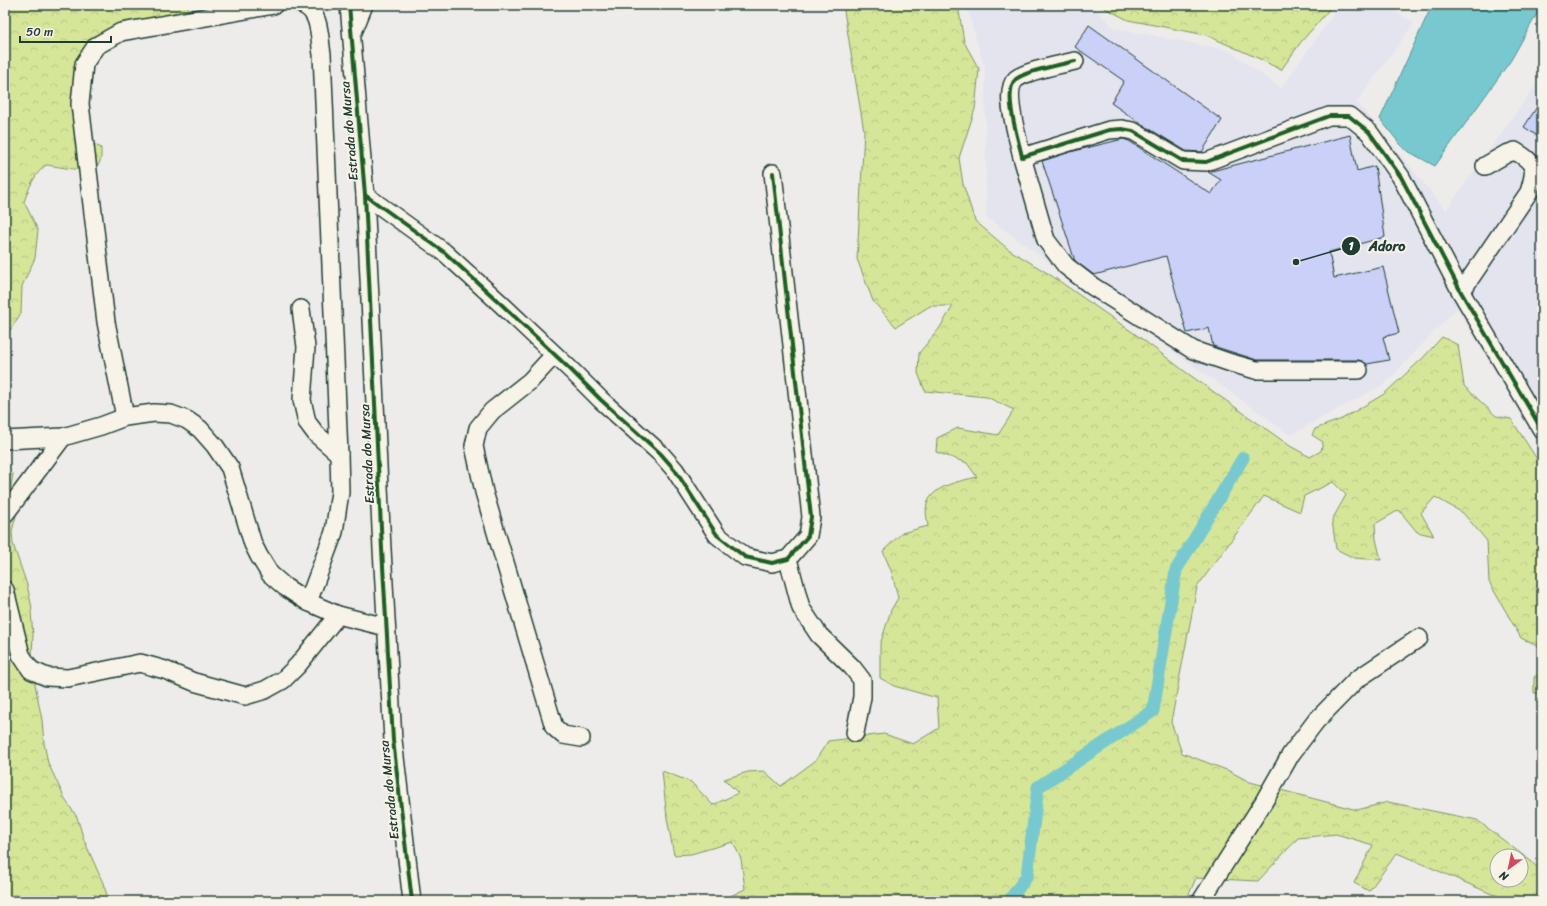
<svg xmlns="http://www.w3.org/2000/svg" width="1547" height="906" font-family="Sriracha,sans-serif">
<defs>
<pattern id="forest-crowns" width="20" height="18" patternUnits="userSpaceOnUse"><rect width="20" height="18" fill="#d6e699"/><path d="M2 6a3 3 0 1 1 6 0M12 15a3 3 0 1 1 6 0" fill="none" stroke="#b7c684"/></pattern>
</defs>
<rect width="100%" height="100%" fill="#eeeceb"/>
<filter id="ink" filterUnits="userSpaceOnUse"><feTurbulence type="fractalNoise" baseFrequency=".025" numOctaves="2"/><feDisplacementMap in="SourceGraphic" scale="8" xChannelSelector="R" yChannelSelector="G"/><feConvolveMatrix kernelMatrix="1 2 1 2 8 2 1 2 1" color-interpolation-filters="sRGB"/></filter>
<g filter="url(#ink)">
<path fill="#e4e4ef" d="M966,5H1091L1115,28L1228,50L1281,88L1340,5H1386V6L1414,23L1357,102L1446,210L1542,76V451L1457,308L1385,384L1290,435L986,217L985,69Z"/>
<g fill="url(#forest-crowns)" stroke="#7a9266" fill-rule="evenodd">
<path d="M5,5H187L189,10L179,20L101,45L83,63L92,143L101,148C101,154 102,161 97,166C87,174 58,166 46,165C34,174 29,188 24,202L38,230L35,258L22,286L21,313L5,338Z"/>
<path d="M843,5H958L964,42L979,69L975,109L959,158L963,184L975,221L1008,249L1049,274L1138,336L1187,373L1290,446L1310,457L1321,451L1323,442L1312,435L1315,429L1342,419L1384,394L1423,358L1442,337L1458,345L1464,386L1496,416L1511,419L1542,467V648L1521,638L1489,582L1487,541L1463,513L1435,497L1421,513L1434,536L1417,532L1399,510L1375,524L1376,539L1381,560L1354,558L1336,549L1332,520L1346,495L1333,482L1304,496L1300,512L1264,496L1197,587L1171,722L1182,753L1229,771L1250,782L1357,810L1388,802L1477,820L1532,862L1542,873V901H1508L1397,853L1369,891L1354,883L1373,845L1336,834L1298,838L1258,881L1196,878L1186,901H720L745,889L741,859L733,842L691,854L674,855L667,818L662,771L691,782L713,805L738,793L724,779L748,772L764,771L781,786L815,761L828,741L884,734L913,744L939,728L937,698L894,686L880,678V645L891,610L898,598L892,573L883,551L902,533L928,526C927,519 925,510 927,504C933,485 961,481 977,477L967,463L936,452L937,438L958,428L998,435L1014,410L987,397L925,391L918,373L919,353L939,329L953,306H930L896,327L873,301L857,259L864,131ZM1497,856H1521V880H1497Z"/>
<path d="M1099,5H1333L1301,42L1281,70L1260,59L1206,35L1128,20Z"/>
<path d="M13,474L11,486L20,501L12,531L13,544L27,585L32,608L31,612L33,635L32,656L34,679L42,720L44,743L48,763L66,801L77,817L84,840L103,883L109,901H5V476Z"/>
<path d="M1542,672V693H1534V677Z"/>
<path d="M637,895L647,901H618H619Z"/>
</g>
<path fill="#78c9cf" stroke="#549191" d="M1432,5H1542L1511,60L1435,166L1404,149L1380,119Z"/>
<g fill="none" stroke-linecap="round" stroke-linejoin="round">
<path stroke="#78c9cf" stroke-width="13" d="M1009,901L1027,876L1038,787L1153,711L1176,570L1243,458"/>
</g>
<g fill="#cbd0f8" stroke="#1f3d34">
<path d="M1089,25L1222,120L1202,152L1186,151L1143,125L1111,103L1124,81L1075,47Z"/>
<path d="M1542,99V139L1524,127Z"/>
<path d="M1350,135L1357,171L1375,166L1385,237L1329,252L1334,278L1383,267L1399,333L1383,337L1389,360L1367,364L1359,360H1257L1213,346L1209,328L1187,333L1166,256L1094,275L1075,261L1042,161L1070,152L1123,139L1129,141L1211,194L1221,180L1208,172Z"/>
</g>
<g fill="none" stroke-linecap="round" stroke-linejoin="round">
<defs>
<g id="minor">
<path d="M303,5C321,12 319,38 322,54L339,454"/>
<path d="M349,5L365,195L382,549L393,740L412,901"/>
<path d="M353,32L364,5"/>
<path d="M1075,61C1060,65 1028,70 1016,79C1002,91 1019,141 1022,157L1109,130L1122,129L1133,131L1183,161L1206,162L1329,116H1349L1369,132L1401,177L1461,292L1542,430"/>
<path d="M1022,157L1046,240L1066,266L1092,286L1193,350L1231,363L1256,370H1359"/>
<path d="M365,195L444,252L500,303L572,371L601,400L661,454L675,470L717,535L745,557L772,563L788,559L808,536L811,517L773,173"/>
<path d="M1461,292L1529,192C1536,169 1537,164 1515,151L1506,154L1485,166"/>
<path d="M301,309L306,347L302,400L307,422L316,434L339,454L340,492L334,532L308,602"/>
<path d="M554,355L530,381L492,411L478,428L474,446L484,492L554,727L563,735L581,738"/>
<path d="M125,417L106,322L80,104L84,64L96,46L121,32L274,5"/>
<path d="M5,440L63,437L101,426L125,417L154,413L171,414L187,420L200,429L215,446L230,468L253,544L259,556L270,574L285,587L308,602L338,615L386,627"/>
<path d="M5,514L63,437"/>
<path d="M788,559L801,608L819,635L852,667L862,680V697L855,733"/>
<path d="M5,590L21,655L31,670L47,677L68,678L140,663L165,670L194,682L245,696L265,690L283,680L298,665L338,615"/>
<path d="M1201,901L1263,803L1291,754L1316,721L1356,680L1419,638"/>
</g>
</defs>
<use href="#minor" stroke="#1f3d34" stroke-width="20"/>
<use href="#minor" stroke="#f7f3e8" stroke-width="17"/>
<defs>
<g id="cycleway">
<path d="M349,5L365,195L382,549L393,740L412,901"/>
<path d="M1075,61C1060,65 1028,70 1016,79C1002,91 1019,141 1022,157L1109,130L1122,129L1133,131L1183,161L1206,162L1329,116H1349L1369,132L1401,177L1461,292L1542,430"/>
<path d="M365,195L444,252L500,303L572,371L601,400L661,454L675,470L717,535L745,557L772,563L788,559L808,536L811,517L773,173"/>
</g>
</defs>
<use href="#cycleway" stroke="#f7f3e8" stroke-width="6"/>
<use href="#cycleway" stroke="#1b5e20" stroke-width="4"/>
</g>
</g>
<g text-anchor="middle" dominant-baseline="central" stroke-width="4" stroke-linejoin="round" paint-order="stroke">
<g font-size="13" fill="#1f3d34" stroke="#f7f3e8">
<text transform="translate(349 131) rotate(-95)">Estrada do Mursa</text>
<text transform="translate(367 454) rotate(-93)">Estrada do Mursa</text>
<text transform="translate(389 790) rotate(-96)">Estrada do Mursa</text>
</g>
</g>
<path fill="none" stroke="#1f3d34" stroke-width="1.5" d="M1296 262L1351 246"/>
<g fill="#1f3d34" stroke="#f7f3e8" stroke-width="1.5">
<circle cx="1296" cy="262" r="4"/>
<circle cx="1351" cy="246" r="10"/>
</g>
<g font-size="12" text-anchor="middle" font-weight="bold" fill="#fff">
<text x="1351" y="250">1</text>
</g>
<g font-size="14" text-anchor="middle" font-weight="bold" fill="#1f3d34" stroke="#f7f3e8" stroke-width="4" stroke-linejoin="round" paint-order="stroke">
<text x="1387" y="251">Adoro</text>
</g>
<rect width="1547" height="906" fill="none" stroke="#f7f3e8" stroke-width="20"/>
<rect x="10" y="10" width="1527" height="886" fill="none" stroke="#1f3d34" stroke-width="1.5" filter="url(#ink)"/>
<g transform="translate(1509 868) rotate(213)"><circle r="19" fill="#f7f3e8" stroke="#a1aaa0"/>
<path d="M0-3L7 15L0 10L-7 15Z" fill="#d1495b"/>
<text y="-6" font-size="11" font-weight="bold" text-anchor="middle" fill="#1f3d34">N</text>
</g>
<path d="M20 36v6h91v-6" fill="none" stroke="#1f3d34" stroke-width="2"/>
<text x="26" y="36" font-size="12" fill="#1f3d34" stroke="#f7f3e8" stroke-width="3" paint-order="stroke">50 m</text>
</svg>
